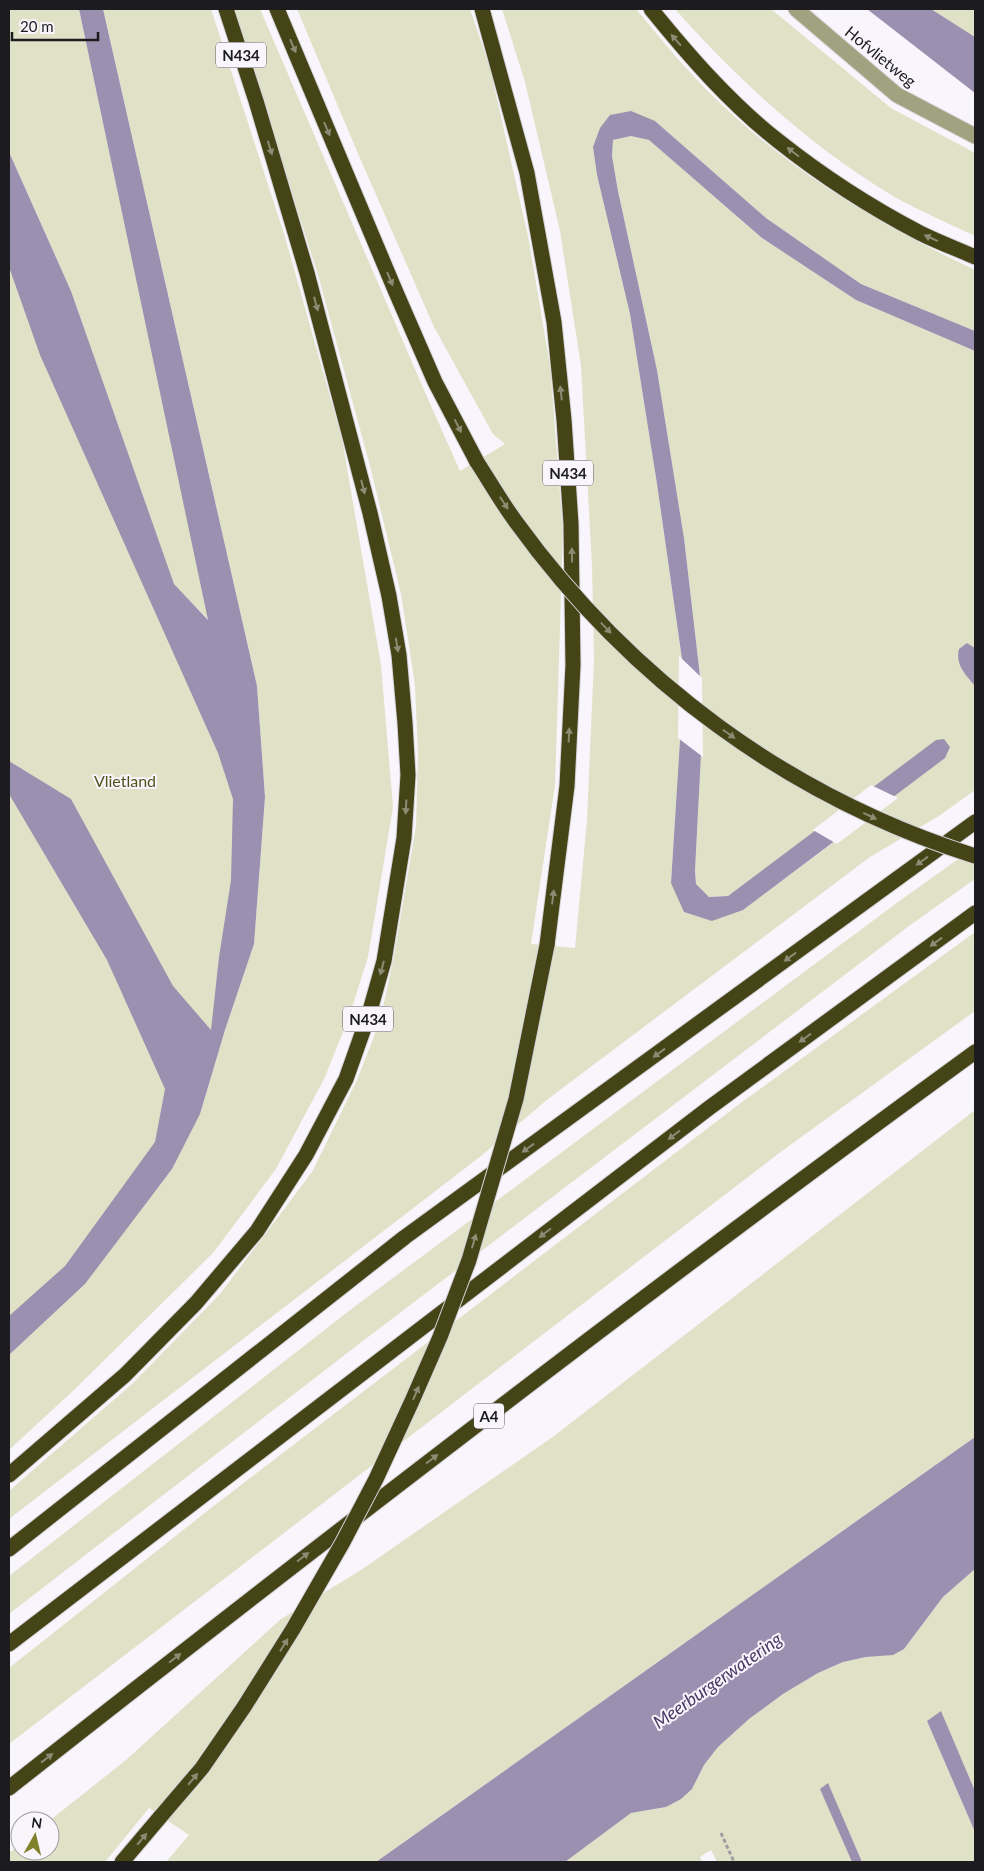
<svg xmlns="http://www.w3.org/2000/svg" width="984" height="1871" font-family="Lato,sans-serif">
<rect width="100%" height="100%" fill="#f8f5fc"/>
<g fill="#e0e2c8">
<path d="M9,9H79L209,620L174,585L71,291L9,152Z"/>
<path d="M103,9H211L285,237L342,439L381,665L393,807L368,957L348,1020L324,1079L276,1169L213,1253L75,1389L9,1450V1355L85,1284L200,1114L225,1030L254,944L265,797L257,686Z"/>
<path d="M234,9H260L424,390L460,471L505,444L493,434L434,327L356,149L297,9H470L490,68L529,241L550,366L563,532L555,785L531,944L575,948L587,820L594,660L592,566L581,366L560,231L525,82L502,9H636C661,39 686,70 714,97C789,171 880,225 975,270V331L861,284L766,218L655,121L593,147L597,175L630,314L657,484L682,659L680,740L671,883L743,910L896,796L816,831L728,896L709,897L696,884L695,871L701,755L700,676L684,538L657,370L618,191L612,156L613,140L631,136L649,140L762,238L856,300L975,351V648L967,643L962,670L975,686V790L939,816L870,857L548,1099L481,1156L9,1519V1491L132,1384L220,1294L312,1172L357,1080L380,1021L393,961L416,826L418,754L415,685L401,594L370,466L318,275Z"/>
<path d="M675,9H771L891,108L975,153V236C948,223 919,211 893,196C811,147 738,80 675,9Z"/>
<path d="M931,9H975V37L937,13Z"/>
<path d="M9,212L243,758L237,936L215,1036L169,1144L9,1337Z"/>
<path d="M975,847V879L909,926L355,1347L9,1614V1576L354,1307L898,902Z"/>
<path d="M975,932V1011L778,1154L9,1744V1668L211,1508L742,1102Z"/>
<path d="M975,1110V1437L376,1862H166L189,1835L149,1808L105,1862H9V1853L20,1844V1851H50L49,1821L126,1760L281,1619L361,1570L554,1436Z"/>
<path d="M975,1569V1791L941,1712L927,1721L975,1832V1862H717L711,1850L700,1857L702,1862H565L631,1813L666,1807L692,1789L704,1765L718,1747L749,1719L783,1694L818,1673L843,1662L904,1649L943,1597Z"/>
</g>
<g fill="#9c90b0">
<path d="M79,9H103L257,686L265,797L254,944L225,1030L200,1114L172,1169L85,1284L9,1355V1316L65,1266L155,1142L165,1089L107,960L9,794V761L71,799L173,986L211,1030L219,957L231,880L233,799L218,753L40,355L9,267V152L71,291L174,584L208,620Z"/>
<path d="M867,9H931L975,37V93Z"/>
<path d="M631,111L655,121L766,218L861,284L975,331V351L856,300L762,238L649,140L631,136L613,140L612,156L618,191L657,370L684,538L700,676L701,755L695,871L696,884L709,897L728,896L936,740L944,739L950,747L945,758L743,910L712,921L684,912L671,883L680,740L682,659L657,484L630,314L597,175L593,147L600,128L610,115Z"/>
<path d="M967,643L975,648V686C966,675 955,665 959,649Z"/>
<path d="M975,1437V1569L943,1597L904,1649L893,1655L866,1657L843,1662L818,1673L783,1694L749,1719L718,1747L704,1765L692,1789L681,1799L666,1807L631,1813L565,1862H376Z"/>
<path d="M941,1711L975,1791V1832L927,1721Z"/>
<path d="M828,1783L862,1862H852L820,1789Z"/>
</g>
<g fill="#f8f5fc">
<path d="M679,656L702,678L703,757L678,738Z"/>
<path d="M871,785L898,798L837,844L813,830Z"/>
</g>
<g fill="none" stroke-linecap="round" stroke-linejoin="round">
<defs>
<path id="minor" d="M796,9L897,95L975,136"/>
<g id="highway">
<path d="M277,9L395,290L435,382L477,462"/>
<path d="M482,9L527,173L554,322L564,420L571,524L573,665L567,786L547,945"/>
<path d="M651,9C689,56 730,103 777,140C821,175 870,207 920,233C938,242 957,249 975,257"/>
<path d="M9,1475L125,1375L196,1303L257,1231L306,1155L346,1079L369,1014L384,961L404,838L408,775L405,723L399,655L389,596L370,513L307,273L256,101L226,9"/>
<path d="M9,1549L405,1237L975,822"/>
<path d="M9,1644L709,1108L975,913"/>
<path d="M9,1788C327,1538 648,1290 975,1052"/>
<path d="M122,1862L161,1816"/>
</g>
</defs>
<use href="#minor" stroke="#d5d2d8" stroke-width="17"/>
<use href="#highway" stroke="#d5d2d8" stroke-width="17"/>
<path stroke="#9f9da2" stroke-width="3" stroke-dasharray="4 2.5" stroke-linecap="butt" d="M721,1833L734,1862"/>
<use href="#minor" stroke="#a1a380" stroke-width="15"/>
<use href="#highway" stroke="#444417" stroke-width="15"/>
<defs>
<g id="highway-bridge">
<path d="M477,462C490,482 502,503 516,522C631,681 789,797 975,856"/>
<path d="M161,1816L202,1768L244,1707L293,1629L343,1542L376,1479L412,1401L440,1337L469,1260L516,1099L547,945"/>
</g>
</defs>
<use href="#highway-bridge" stroke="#d5d2d8" stroke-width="17" stroke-linecap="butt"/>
<use href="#highway-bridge" stroke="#444417" stroke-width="15"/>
</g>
<defs><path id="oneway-solid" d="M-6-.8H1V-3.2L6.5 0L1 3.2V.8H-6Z" transform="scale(1.25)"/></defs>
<g fill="#8c8b73">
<use href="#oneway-solid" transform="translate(676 40) rotate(-131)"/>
<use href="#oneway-solid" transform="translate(293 46) rotate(67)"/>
<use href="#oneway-solid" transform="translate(327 129) rotate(67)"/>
<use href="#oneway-solid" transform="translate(270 148) rotate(73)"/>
<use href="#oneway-solid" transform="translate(793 152) rotate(-143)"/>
<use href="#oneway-solid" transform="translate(931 238) rotate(-156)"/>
<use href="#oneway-solid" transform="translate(390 279) rotate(67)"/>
<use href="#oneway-solid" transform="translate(316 304) rotate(75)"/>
<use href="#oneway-solid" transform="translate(561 393) rotate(-96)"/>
<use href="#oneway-solid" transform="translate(458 426) rotate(63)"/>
<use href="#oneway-solid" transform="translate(363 487) rotate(76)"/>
<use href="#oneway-solid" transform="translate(504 503) rotate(57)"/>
<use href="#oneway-solid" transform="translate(572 555) rotate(-91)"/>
<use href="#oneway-solid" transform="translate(606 628) rotate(46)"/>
<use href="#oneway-solid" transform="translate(397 645) rotate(80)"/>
<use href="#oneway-solid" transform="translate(729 734) rotate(35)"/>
<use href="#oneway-solid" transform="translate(569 735) rotate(-87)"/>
<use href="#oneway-solid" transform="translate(406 807) rotate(93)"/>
<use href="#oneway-solid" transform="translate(870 816) rotate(25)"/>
<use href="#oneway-solid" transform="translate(922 861) rotate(144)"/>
<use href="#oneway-solid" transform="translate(553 897) rotate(-83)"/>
<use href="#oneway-solid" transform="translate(936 942) rotate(144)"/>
<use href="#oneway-solid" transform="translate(790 957) rotate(144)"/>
<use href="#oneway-solid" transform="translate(382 968) rotate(105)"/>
<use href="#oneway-solid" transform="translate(805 1038) rotate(144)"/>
<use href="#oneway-solid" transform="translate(659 1053) rotate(144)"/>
<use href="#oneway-solid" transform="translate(674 1135) rotate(143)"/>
<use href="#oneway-solid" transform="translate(528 1148) rotate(144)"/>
<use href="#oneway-solid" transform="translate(545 1233) rotate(143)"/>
<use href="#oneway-solid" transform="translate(474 1241) rotate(-74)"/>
<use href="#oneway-solid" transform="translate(416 1393) rotate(-67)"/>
<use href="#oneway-solid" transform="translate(432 1459) rotate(-37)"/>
<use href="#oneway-solid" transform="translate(303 1557) rotate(-37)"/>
<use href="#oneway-solid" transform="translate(284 1645) rotate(-58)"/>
<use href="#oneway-solid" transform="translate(175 1658) rotate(-38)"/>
<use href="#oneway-solid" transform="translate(47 1758) rotate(-38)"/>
<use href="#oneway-solid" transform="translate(193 1779) rotate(-50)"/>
<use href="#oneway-solid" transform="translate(142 1839) rotate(-50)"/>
</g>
<g text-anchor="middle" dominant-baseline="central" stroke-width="4" stroke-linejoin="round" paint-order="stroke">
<g fill="#f8f5fc" stroke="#5e5c60" stroke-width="1">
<rect x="216" y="42.5" width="50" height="25" rx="4"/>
<rect x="543" y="460.5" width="50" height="25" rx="4"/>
<rect x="343" y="1006.5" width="50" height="25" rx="4"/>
<rect x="474" y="1403.5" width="30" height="25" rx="4"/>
</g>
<g font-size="15" font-weight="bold" fill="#1c1b1d">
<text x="241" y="55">N434</text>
<text x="568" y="473">N434</text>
<text x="368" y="1019">N434</text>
<text x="489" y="1416">A4</text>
</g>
<g font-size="16" fill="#1c1b1d" stroke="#f8f5fc">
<text transform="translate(881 56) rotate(39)">Hofvlietweg</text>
</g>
<g font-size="16" fill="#53541b" stroke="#f8f5fc">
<text x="125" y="780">Vlietland</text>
</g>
<g font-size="18" font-style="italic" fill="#4b3865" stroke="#f8f5fc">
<text transform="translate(717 1680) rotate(-35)">Meerburgerwatering</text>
</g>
</g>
<rect width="984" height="1871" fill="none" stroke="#1c1b1d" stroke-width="20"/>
<g transform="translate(35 1836) rotate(8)"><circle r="24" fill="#f8f5fc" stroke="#a09ea3"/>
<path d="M0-4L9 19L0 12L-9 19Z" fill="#80812b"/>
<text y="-8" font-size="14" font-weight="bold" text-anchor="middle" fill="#1c1b1d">N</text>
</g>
<path d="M12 32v8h86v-8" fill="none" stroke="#1c1b1d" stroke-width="2.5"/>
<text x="20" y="32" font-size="15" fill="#1c1b1d" stroke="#f8f5fc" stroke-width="4" paint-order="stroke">20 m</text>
</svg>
